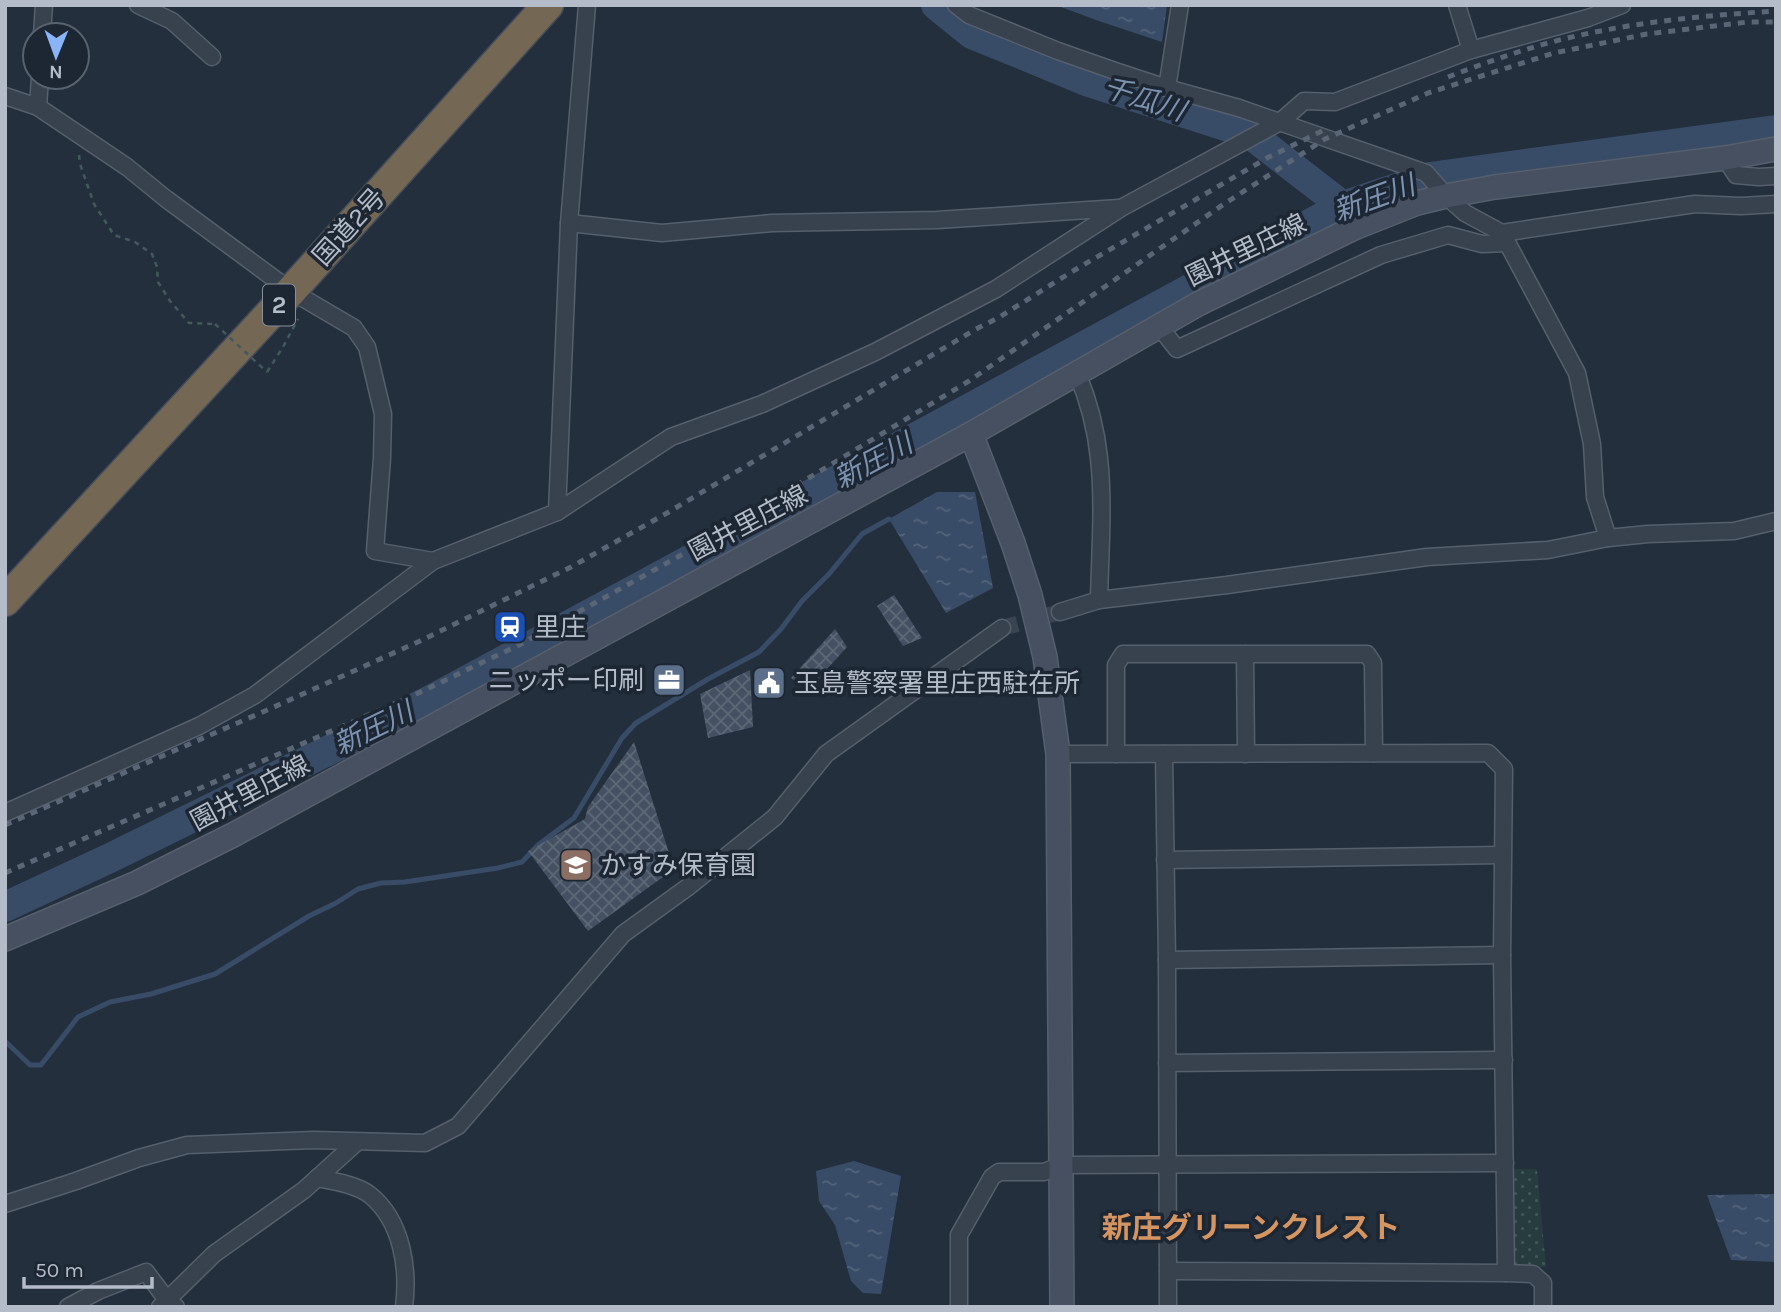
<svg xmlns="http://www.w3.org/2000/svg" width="1781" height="1312" font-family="Karla,'Noto Sans JP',sans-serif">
<defs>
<pattern id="grass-dots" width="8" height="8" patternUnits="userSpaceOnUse" patternTransform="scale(1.75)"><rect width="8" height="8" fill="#263c3f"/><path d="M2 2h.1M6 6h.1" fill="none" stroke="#435659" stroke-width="1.8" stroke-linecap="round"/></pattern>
<pattern id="water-ripples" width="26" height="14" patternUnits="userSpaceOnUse" patternTransform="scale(1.75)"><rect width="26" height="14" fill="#394c67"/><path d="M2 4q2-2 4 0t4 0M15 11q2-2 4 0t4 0" fill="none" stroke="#53647b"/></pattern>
<pattern id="building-cross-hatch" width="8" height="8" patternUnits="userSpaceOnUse" patternTransform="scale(1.75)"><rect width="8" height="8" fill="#455162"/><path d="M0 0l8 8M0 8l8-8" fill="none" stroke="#5d6877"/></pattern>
</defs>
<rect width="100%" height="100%" fill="#242f3e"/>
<path fill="url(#grass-dots)" d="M1512,1169H1537L1546,1267H1517L1511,1264Z"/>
<g fill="url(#water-ripples)">
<path d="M1056,5H1167L1162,42L1096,20Z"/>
<path d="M937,492H975L993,588L946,613L889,519Z"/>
<path d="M854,1161L901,1176L881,1294L863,1293L851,1281L835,1225L819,1201L816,1171Z"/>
<path d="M1776,1194V1262L1731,1260L1707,1195Z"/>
</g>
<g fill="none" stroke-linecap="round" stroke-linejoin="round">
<path stroke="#394c67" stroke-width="5" d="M5,1041L30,1065H41L78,1017L110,1002L151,994L215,974L309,916L336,903L358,889L381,883L405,882L498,868L522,862L538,845L574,818L622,738L636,723L708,679L759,652L781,629L802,601L829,574L862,534L889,519"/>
<g stroke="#394c67" stroke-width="30">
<path d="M936,5L972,34L1089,82L1250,134L1343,206"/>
<path d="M5,907L110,858L429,701L1343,206L1430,177L1776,130"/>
</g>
</g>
<g fill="url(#building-cross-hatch)">
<path d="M894,595L922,638L903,646L877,606Z"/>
<path d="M835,629L847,647L808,690L791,678Z"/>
<path d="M750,670L753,727L708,738L700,694Z"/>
<path d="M634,742L674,869L588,931L528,851L585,819L588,807Z"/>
</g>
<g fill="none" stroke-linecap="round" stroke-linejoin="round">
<path stroke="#3a4453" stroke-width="16" stroke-dasharray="16 8" stroke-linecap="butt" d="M1002,628L1060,612"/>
<defs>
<g id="street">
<path d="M138,5L172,21L212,57"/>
<path d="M956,5L969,15L1058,51L1115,71L1167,88L1239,108L1426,173L1446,196L1465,213L1502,233"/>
<path d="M42,35L44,5"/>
<path d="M1471,50L1588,18L1622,5"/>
<path d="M1167,88L1180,5"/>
<path d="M5,96L38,107L127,167L165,198L291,291L354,328L367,347L383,414L382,458L375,551L433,561"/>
<path d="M38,107L40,77"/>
<path d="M1725,158L1736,175L1759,177L1776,176"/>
<path d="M569,223L662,233L772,223L937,220L1119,208"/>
<path d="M1158,325L1177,349L1381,255L1448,235L1482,244L1507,243"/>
<path d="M1077,373C1088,399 1096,429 1099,458C1104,504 1100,553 1099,600"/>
<path d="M557,512L569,223L587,5"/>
<path d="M1608,538L1595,497L1592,444L1577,373L1502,233L1695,204L1741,206L1776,204"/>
<path d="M1060,612L1099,600L1227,585L1427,557L1548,550L1608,538L1648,534L1734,531L1776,521"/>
<path d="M1245,654L1246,754"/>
<path d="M1058,754L1488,753L1504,769L1502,955L1506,1273L1533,1274L1543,1283V1307"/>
<path d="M1116,754V665L1123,654H1367L1373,663L1374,753"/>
<path d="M1164,754L1167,960L1168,1307"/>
<path d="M5,813L199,726L255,695L433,561L557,512L671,437L762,404L875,352L996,289L1121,208L1280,122L1304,101L1335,102L1471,50L1457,5"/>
<path d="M1165,860L1502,855"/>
<path d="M1167,960L1502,955"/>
<path d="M1167,1063L1504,1060"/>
<path d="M317,1178C333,1181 358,1185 370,1195C402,1221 409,1268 404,1307"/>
<path d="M5,1204L76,1181L139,1158L187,1145L314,1140L425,1143L458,1126L623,934L688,887L775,817L826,754L1002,628"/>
<path d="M1168,1271L1506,1273"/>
<path d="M68,1307L98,1291L146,1272L167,1300L176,1307"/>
<path d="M160,1307L214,1254L304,1190L357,1142"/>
<path d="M959,1307V1235L992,1177L999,1172H1044L1062,1165L1505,1163"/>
</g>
<g id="secondary">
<path d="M971,434L1013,543L1030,595L1045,657L1058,754L1062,1307"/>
<path d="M5,939L137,883L233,835L971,434L1198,304L1354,228L1417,203L1446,196L1495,187L1725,158L1776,149"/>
</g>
<path id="highway" d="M5,601L291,291L548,5"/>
</defs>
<use href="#street" stroke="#565f6c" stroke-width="19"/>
<use href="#secondary" stroke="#565f6c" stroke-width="26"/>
<use href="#highway" stroke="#434c59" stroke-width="33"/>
<g stroke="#44595c" stroke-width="2.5" stroke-dasharray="5 5" stroke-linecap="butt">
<path d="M79,155L80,164L94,204L114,235L135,242L152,254L157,267L158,282L170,301L189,323L215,324"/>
<path d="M267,372L283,347L298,319"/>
</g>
<use href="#street" stroke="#38414e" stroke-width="16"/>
<use href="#secondary" stroke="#465061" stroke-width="23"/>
<use href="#highway" stroke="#746855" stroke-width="30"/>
<g stroke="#5a6575" stroke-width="5" stroke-dasharray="7 7" stroke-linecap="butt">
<path d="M1448,77C1476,66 1505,56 1534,47C1612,24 1695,16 1776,11"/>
<path d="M5,825L274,707L420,641L571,567L667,513L976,329L998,318L1073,271L1267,158L1326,129"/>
<path d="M5,873L412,696L519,645L683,554L969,381L1224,204L1325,139L1428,93L1554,53L1647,34L1748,22H1776"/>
</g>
<path stroke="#44595c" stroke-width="2.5" stroke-dasharray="5 5" stroke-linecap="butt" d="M215,324L267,372"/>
</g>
<defs>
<symbol id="station-square" viewBox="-11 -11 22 22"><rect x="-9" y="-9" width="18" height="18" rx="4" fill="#1a4fb4" stroke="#1d2633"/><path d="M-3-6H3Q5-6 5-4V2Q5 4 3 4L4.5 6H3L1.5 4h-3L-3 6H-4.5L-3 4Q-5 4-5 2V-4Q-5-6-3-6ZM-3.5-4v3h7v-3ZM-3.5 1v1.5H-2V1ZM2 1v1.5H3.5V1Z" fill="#fff"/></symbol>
<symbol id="office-square" viewBox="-11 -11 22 22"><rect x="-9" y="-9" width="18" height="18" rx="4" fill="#5c6f8a" stroke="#1d2633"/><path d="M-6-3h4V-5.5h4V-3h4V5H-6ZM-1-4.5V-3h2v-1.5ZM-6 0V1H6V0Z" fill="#fff"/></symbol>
<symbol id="civic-square" viewBox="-11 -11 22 22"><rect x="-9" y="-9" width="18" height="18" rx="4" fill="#5c6f8a" stroke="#1d2633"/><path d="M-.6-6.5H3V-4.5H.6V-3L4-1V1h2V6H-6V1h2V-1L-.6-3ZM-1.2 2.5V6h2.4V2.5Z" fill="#fff"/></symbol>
<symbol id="school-square" viewBox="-11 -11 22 22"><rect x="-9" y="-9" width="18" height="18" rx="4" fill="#8d6e63" stroke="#1d2633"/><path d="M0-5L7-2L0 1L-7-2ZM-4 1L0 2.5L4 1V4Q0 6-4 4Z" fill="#fff"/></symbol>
</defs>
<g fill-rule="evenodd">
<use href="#station-square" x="491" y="608" width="38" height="38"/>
<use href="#office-square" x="650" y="661" width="38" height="38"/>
<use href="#civic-square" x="750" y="664" width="38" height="38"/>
<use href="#school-square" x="557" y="846" width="38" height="38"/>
</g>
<g text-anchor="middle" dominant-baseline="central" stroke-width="7" stroke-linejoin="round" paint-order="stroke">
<rect fill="#1d2633" stroke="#878f9c" stroke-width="2" x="263" y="284.5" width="32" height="41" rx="5"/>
<g font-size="24" font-weight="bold" fill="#b4bcc9">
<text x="279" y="305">2</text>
</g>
<g font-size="26" fill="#b4bcc9" stroke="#1d2633">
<text transform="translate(349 227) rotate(-48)">国道2号</text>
<text transform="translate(1246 250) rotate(-26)">園井里庄線</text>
<text transform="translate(748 523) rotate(-28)">園井里庄線</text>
<text transform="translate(250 793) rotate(-28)">園井里庄線</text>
</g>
<g font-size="26" fill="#b4bcc9" stroke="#1d2633" text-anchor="start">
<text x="534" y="627">里庄</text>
<text x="644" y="680" text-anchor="end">ニッポー印刷</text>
<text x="794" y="683">玉島警察署里庄西駐在所</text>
<text x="600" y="865">かすみ保育園</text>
</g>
<g font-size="28" font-style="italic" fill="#7c92b1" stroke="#1d2633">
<text transform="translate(1144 99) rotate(18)">千瓜川</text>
<text transform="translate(1374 198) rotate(-20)">新圧川</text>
<text transform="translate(873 461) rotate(-28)">新圧川</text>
<text transform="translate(373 728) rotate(-26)">新圧川</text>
</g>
<g font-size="30" font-weight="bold" fill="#d59563" stroke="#1d2633">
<text x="1251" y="1228">新庄グリーンクレスト</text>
</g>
</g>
<rect width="1781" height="1312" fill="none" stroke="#b4bcc9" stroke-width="14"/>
<g transform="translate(56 56) rotate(181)"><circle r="33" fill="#1d2633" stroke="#59626f" stroke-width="2"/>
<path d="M0-5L12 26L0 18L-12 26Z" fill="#8ab4f8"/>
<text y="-10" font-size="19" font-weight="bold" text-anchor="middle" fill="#b4bcc9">N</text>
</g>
<path d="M24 1277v10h128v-10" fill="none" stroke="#b4bcc9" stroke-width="3.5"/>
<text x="35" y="1277" font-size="21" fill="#b4bcc9" stroke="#1d2633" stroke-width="5" paint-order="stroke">50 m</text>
</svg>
